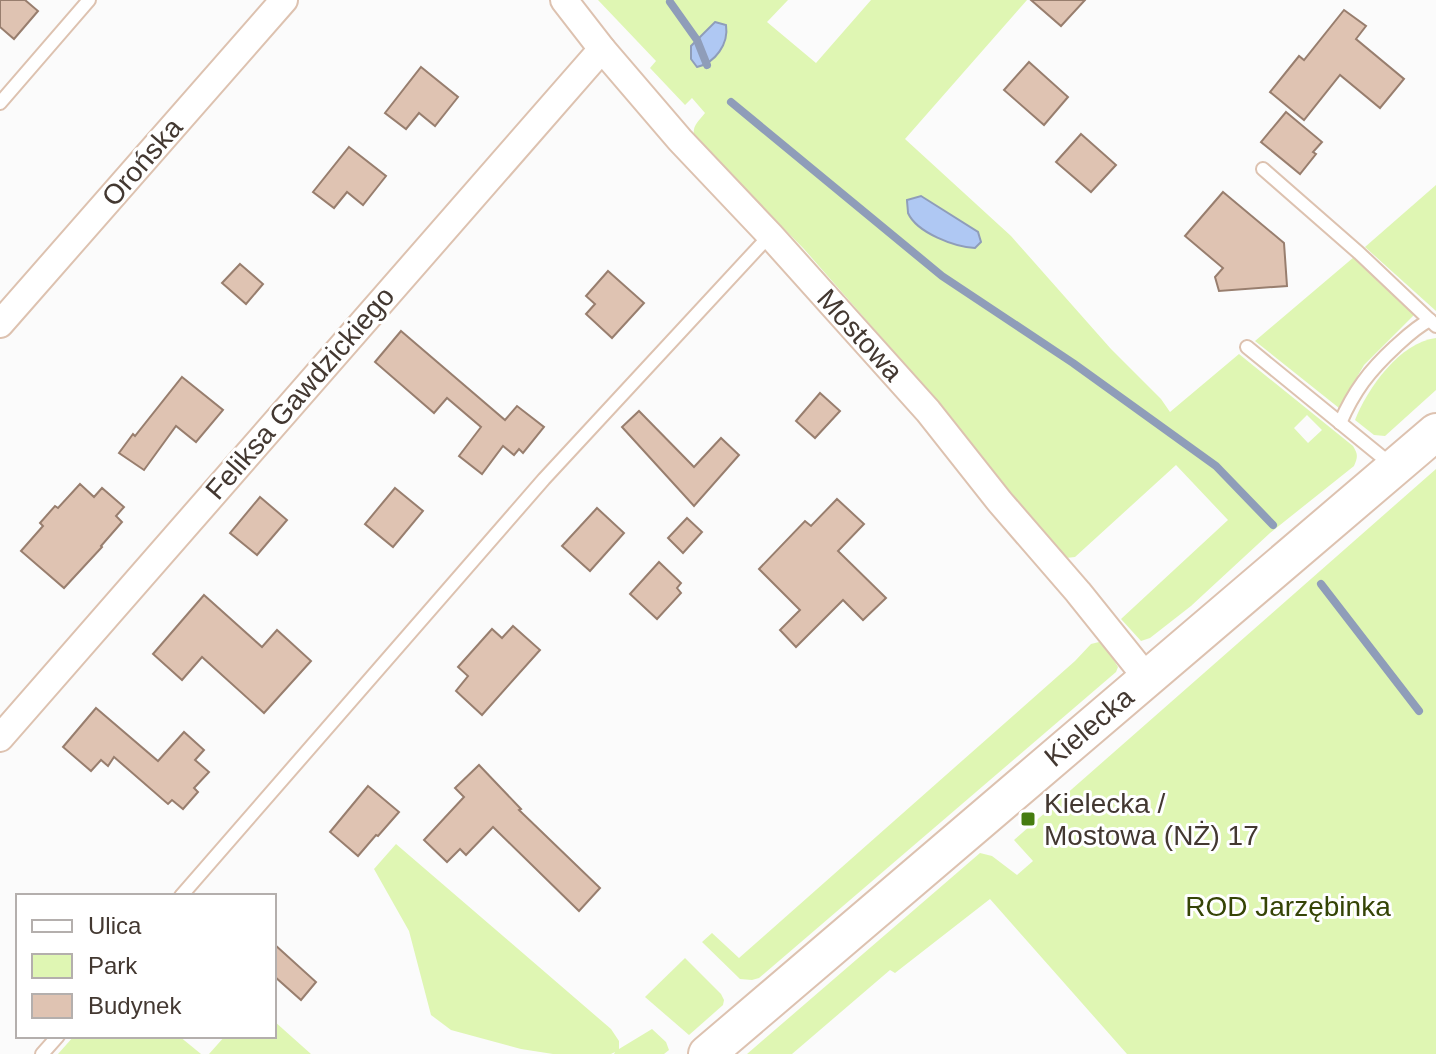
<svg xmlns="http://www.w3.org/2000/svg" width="1436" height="1054" font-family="Arial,sans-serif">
<rect width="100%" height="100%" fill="#fbfbfb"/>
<g fill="#dff6b3" fill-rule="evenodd">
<path d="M598,0H788L767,22L816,63L871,0H1027L905,139L1011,236L1111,349L1161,399L1170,412L1239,354L1353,446C1358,454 1358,457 1354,466L1270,533L1191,606L1150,638L1141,641L1121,619L1228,520L1176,465L1075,557L1066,558L1046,537L896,354L804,249L694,138C692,125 698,122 705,113L692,98L685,105L650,68L656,61ZM1307,415L1322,430L1308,443L1294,428Z"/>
<path d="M1436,185V311L1365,247Z"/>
<path d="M1354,257L1414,315L1364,365L1339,408L1255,341Z"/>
<path d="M1436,338V390L1385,436L1374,435L1355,420C1367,389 1400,342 1436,338Z"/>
<path d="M1436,469V1054H1127L990,899L895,973L890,970L792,1054H747L980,853L992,856L1017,875L1033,861L1014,840Z"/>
<path d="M1099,642L1105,646L1118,667L1116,672L759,978L752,980L740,979L702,942L712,933L739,958L1075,661L1091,644Z"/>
<path d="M396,844L611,1029L619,1041V1049L652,1029L666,1042L669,1050L664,1054H614L615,1052L611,1054H553L521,1049L451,1030L431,1015L409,931L374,869Z"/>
<path d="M685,958L721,994L724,1000L723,1005L689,1035L645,997Z"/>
<path d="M274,1021L311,1054H209L225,1036H274Z"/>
<path d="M74,1036H179L201,1054H58Z"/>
</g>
<g fill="#afc8f3" stroke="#8f9db9" stroke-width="2">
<path d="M715,22L726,25C729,44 715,63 697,67L691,59V46Z"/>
<path d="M921,196L978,232L981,242L975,248C955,247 917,233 908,213C908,211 907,202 907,200Z"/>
</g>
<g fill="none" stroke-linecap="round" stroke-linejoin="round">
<g stroke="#8f9db9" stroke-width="8">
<path d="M670,2L697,40L707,65"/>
<path d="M731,102L942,276L1073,363L1216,466L1273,525"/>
<path d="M1321,584L1419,711"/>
</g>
</g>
<g fill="#dfc3b2" stroke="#987e6e" stroke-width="2">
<path d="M0,0H25L38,11L14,39L0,27Z"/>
<path d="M1031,0H1085L1061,26Z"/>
<path d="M1344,10L1366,26L1356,39L1404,79L1380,108L1340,75L1304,120L1270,92L1299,56L1304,60Z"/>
<path d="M1029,62L1068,97L1044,125L1004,90Z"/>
<path d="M421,67L458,97L435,126L419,113L406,129L385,113Z"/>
<path d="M1286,112L1322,142L1313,152L1316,154L1300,174L1261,142Z"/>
<path d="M1081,134L1116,165L1091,192L1056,162Z"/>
<path d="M349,147L386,176L363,205L347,192L334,208L313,192Z"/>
<path d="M1223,192L1284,243L1287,286L1219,291L1215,277L1223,268L1185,236Z"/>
<path d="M240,264L263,284L246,304L222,283Z"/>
<path d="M608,271L644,303L612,338L586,314L595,304L586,296Z"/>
<path d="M401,331L505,420L517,406L544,427L523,453L519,449L514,455L503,446L482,474L459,456L481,427L447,398L434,413L375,362Z"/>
<path d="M182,377L223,410L196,442L176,426L144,470L119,453L133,434L135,436Z"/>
<path d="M820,393L840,411L815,438L796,421Z"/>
<path d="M639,411L694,467L721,438L739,455L694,506L622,427Z"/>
<path d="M80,484L94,497L102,488L124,507L116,516L122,522L101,546L102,547L64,588L21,551L43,526L40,523L55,506L58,508Z"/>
<path d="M395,488L423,511L393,547L365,524Z"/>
<path d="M260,497L287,520L257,555L230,533Z"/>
<path d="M837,499L864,524L838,551L886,598L863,620L843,600L796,647L780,630L800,610L759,569L805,521L811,526Z"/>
<path d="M597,508L624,533L590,571L562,546Z"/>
<path d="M687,518L702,532L683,553L668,538Z"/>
<path d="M659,562L681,583L677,588L681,593L657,619L630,594Z"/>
<path d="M204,595L262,647L277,630L311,661L264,713L202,657L182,680L153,654Z"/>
<path d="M513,626L540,650L482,715L456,691L468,676L458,667L492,629L502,638Z"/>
<path d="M96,708L158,761L184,732L204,750L195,760L209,772L194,788L198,792L183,809L172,800L168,804L114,757L108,766L101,760L91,771L63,747Z"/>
<path d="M479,765L521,809L519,810L600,888L579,911L493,827L466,855L460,849L447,862L424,840L464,797L455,788Z"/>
<path d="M368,786L399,812L378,836L376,835L358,856L330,832Z"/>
<path d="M274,944L316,982L301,1000L274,976Z"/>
</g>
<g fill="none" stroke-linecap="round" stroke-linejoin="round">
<defs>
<g id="service">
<path d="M0,103L89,0"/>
<path d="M1263,169L1359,253L1436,326"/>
<path d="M1247,347L1393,466"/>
<path d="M1340,423C1354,391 1369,371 1395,347C1406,337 1416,327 1430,320"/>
<path d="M181,896L544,479L770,235"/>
<path d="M42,1054L58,1036"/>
</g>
<g id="minor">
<path d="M564,0L602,49L680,140L770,235L928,411L1000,502L1078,592L1147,678"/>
<path d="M0,324L284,0"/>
<path d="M0,738L602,49"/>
</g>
<path id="secondary" d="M707,1054L1436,432"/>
</defs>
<use href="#service" stroke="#ddc2b0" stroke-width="16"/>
<use href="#minor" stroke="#ddc2b0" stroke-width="30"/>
<use href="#secondary" stroke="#ddc2b0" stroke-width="40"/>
<use href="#service" stroke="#fff" stroke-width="12"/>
<use href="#minor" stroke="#fff" stroke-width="26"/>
<use href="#secondary" stroke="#fff" stroke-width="36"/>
</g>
<rect fill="#467c10" stroke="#fff" stroke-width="3" x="1020" y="811" width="16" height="16" rx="4"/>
<g text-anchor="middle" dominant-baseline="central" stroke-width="6" stroke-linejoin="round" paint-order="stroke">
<g font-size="28" fill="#433831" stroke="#fff">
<text transform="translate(142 162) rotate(-49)">Orońska</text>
<text transform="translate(860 335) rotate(48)">Mostowa</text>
<text transform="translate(300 393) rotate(-49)">Feliksa Gawdzickiego</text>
<text transform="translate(1089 727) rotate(-40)">Kielecka</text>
</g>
<g font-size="28" fill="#433831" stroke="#fff" text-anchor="start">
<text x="1044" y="803">Kielecka /<tspan x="1044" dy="32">Mostowa (NŻ) 17</tspan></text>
</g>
<g font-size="28" fill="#354406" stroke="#fff">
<text x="1288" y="906">ROD Jarzębinka</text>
</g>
</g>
<rect x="16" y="894" width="260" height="144" fill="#ffffff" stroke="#b4afad" stroke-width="2"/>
<rect x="32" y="920" width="40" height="12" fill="#ffffff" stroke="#b4afad" stroke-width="2"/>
<text x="88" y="934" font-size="24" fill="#433831">Ulica</text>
<rect x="32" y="954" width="40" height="24" fill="#dff6b3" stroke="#b4afad" stroke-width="2"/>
<text x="88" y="974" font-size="24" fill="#433831">Park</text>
<rect x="32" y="994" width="40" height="24" fill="#dfc3b2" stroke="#b4afad" stroke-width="2"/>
<text x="88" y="1014" font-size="24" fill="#433831">Budynek</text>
</svg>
